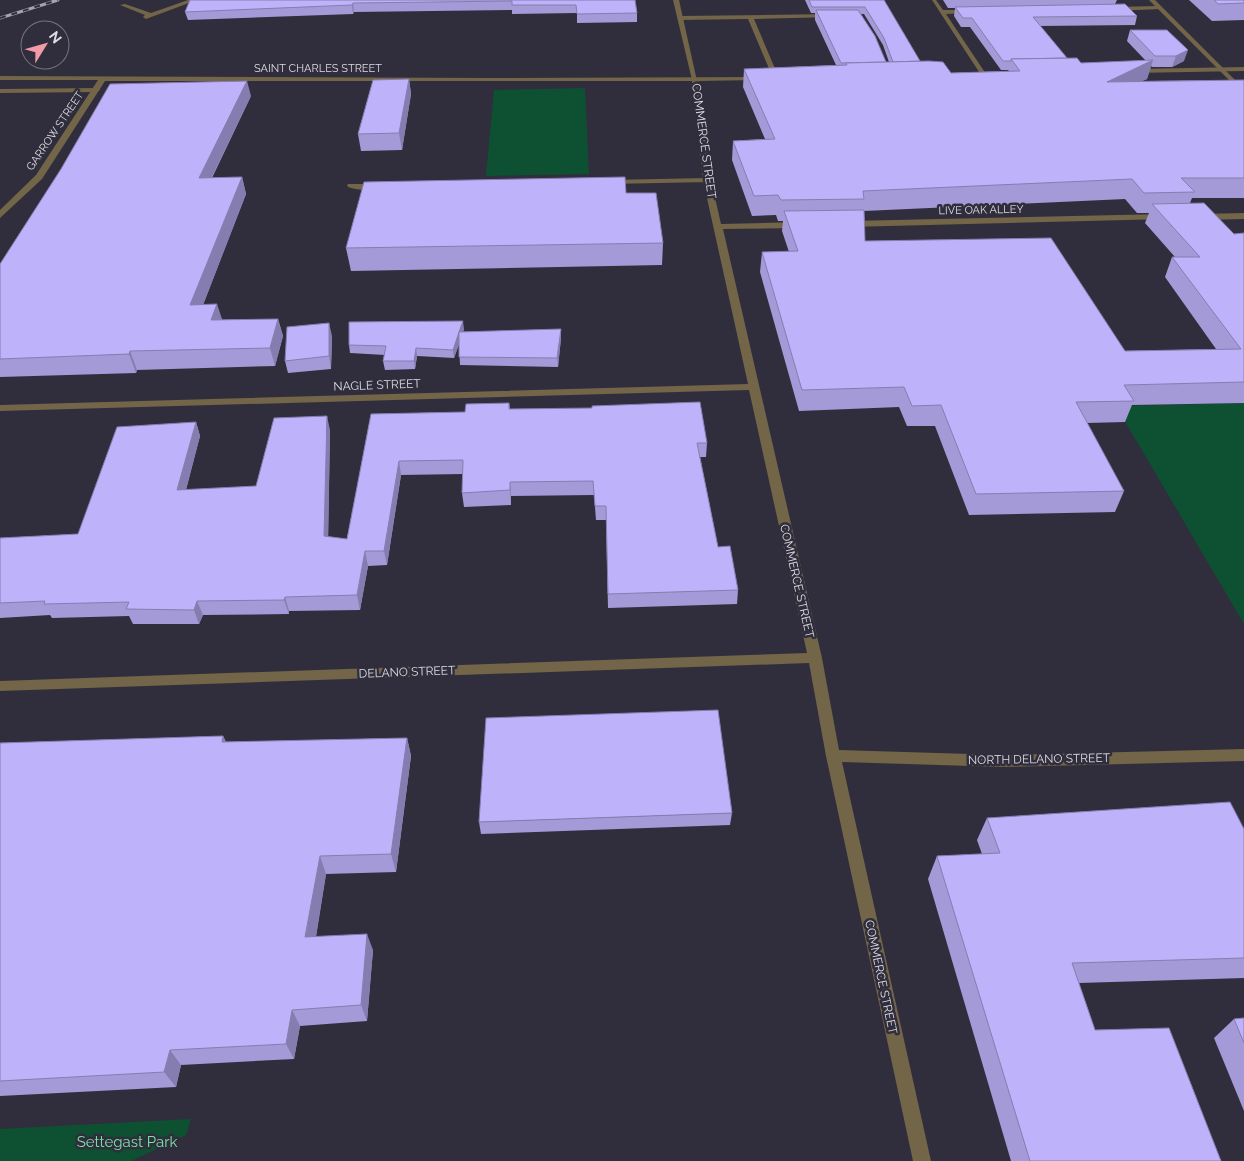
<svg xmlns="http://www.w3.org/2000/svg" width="1244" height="1161" font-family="Raleway,sans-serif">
<rect width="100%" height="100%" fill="#302e3c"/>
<g fill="#0d5132">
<path d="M585,88L589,174L486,176L494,90Z"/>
<path d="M1244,403V624L1116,406Z"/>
<path d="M191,1119L186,1135L131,1161H0V1129Z"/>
</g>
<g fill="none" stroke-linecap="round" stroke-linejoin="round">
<g fill="#726548" fill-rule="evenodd">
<path d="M932,0H936L943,10H973L971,13L946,14L986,74L985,75H981Z"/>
<path d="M1159,6L1161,9L1113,11L1110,9L1113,7Z"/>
<path d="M832,14L834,17L754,19L779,78L776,80L773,78L748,19L680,20L677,18L680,16Z"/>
<path d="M99,88L100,90L96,92L0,93V89Z"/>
<path d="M707,178H710V182L609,184L605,182L609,180Z"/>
<path d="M348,184H379L383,186C376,191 354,191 347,186Z"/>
</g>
<g fill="#726548" fill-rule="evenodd">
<path d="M188,0H197L146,19L143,17L145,15L120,5L125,4L151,13Z"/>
<path d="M1244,67V71L1134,73L1131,71L1134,69Z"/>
<path d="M0,76L486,78L761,77V79L759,80L699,81L711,180L721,224L799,222L803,225L799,228L723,229L822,658L839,750L1003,755L1244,749V761L1003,767L842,762L931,1161H913L826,756L809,663L0,691V681L807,653L749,390L0,411V405L748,384L703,180L692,81H105L42,179L0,218V210L36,175L98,80H0Z"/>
<path d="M1244,213V219L1201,220L1197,217L1201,214Z"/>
<path d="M1164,214L1167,215V219L849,227L845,224L849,221Z"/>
</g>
<g fill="#726548" fill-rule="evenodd">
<path d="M673,0H679L697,81L692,80Z"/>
<path d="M1149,0H1155L1244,89V95Z"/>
</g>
<defs>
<path id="rail" d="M0,18L58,0"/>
</defs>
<use href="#rail" stroke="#a5a4af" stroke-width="3"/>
<use href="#rail" stroke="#302e3c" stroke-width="2" stroke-dasharray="6" stroke-linecap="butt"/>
</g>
<g fill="#a39ad7" fill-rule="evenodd">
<path d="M190,0H635L637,13V22L577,23V13L512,14V10L354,12L353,14L188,20L185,12Z"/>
<path d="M805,0H884L920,61L951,73L1008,71L1009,70H1001L970,27H961L954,16L955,8H948L943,0H1117L1115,4L1137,16L1135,25L1040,26L1067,58L1081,63L1146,61L1127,41L1130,30L1184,61L1172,67H1152L1151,66L1147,79L1141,81L1244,80V198H1192L1190,203L1234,234L1244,233V403L1132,405L1125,422L1087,423L1124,491L1115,512L969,515L935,426H907L899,407L799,411L760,272L762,252H789L782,231L783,221H778L776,215L752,216L732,160L733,141L765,139L743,87L744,69L836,65L815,20V13H811ZM861,14H864L883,45L889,62H886ZM1125,199L1137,213H1149L1145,223L1175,257H1172L1165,277L1216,349L1125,351L865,241L864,211Z"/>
<path d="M1189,0H1244V20L1212,21Z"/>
<path d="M409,79L411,94L402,150L361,151L358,134Z"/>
<path d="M251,96L212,178L242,177L246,194L203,305L222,320L278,319L283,336L275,366L137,370L136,373L0,377V264Z"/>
<path d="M626,193L663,243L662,265L351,271L346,248Z"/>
<path d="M464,329L463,332L561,329V338L558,367L460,365L459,344L454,358L417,356L415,369L385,370L383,361L385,355L350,353L349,345Z"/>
<path d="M332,336L331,369L288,373L285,361Z"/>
<path d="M509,403L510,409L707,443L706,457H700L718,547L738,590L737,604L608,608L606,520H596L594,495L511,496V505L464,507L462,493L463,474L401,475L387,565L368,566L360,610L289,611V614L203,615L199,624H133L129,616L52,618L50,615L0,618V538L78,534L196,422L200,436L186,490L256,486L330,430L328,537L347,539L371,414L465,412Z"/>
<path d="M223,736L226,742L407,738L411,756L396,872L326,874L316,937L373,950L367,1021L300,1026L294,1059L181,1065L176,1087L0,1096V743Z"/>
<path d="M732,813L730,825L481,834L479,822Z"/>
<path d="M987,818L1244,829V978L1079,983L1095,1030L1221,1161H1011L928,879L937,856L982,854L977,840Z"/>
<path d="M1244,1018V1111L1214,1038L1234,1019Z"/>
</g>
<g fill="#857daf">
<path d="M353,3L354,12L353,14L352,5Z"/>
<path d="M1188,50L1184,61L1172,67L1176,56Z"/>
<path d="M1153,60L1147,79L1101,101L1107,82Z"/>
<path d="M409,79L411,94L402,150L399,133Z"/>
<path d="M247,81L251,96L203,195L199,178Z"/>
<path d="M242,177L246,194L196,323L190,305Z"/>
<path d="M217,304L223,322L211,320Z"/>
<path d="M278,319L283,336L275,366L270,348Z"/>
<path d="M463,321L464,329L460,341L459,332Z"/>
<path d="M329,323L332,336L331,369L329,356Z"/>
<path d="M561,329V338L558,367L557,358Z"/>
<path d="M459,332L460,341L454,358L453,350Z"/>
<path d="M416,348L417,356L415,369L414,361Z"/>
<path d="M130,351L137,370L136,373L129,354Z"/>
<path d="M327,416L330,430L328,551L324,536Z"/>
<path d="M196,422L200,436L182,504L177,490Z"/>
<path d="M399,461L401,475L387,565L384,551Z"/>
<path d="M510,482L511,496V505L510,490Z"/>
<path d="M365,551L368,566L360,610L357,595Z"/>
<path d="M285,597L289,611V614L284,600Z"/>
<path d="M197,601L203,615L199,624L194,610Z"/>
<path d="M223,736L232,754L222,742Z"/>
<path d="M407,738L411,756L396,872L391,854Z"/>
<path d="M320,856L326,874L313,954L305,937Z"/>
<path d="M367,934L373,950L367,1021L361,1005Z"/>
<path d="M292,1010L300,1026L294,1059L286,1044Z"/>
<path d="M170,1050L181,1065L176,1087L164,1072Z"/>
</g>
<g fill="#beb3fa" stroke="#857daf">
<path d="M190,0H635L637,13L577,14L576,5H512V1L353,3L352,5L185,12Z"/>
<path d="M809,0H884L920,61L893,62L884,38L865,7H812Z"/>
<path d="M1214,0H1244V3L1218,4Z"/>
<path d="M1125,4L1137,16L1033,17L1067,58L1011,59V61H1003L972,18H963L955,7Z"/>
<path d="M816,10H858L875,36L886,62L841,63Z"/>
<path d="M1130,30H1167L1188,50L1176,56H1155Z"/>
<path d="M1077,58L1081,63L1153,60L1107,82L1244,80V178H1181L1195,192L1144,193L1132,179L863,191L864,199L781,200L778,195L754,196L733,141L775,139L744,69L847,65L846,63L929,61L943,62L951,73L1020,71L1011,59Z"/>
<path d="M409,79L399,133L358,134L373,80Z"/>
<path d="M247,81L199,178L242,177L190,305L217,304L211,320L278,319L270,348L130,351L129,354L0,359V264L61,169L110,84Z"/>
<path d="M625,177L626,193H656L663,243L346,248L364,182Z"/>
<path d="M1204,203L1234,234L1244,233V382L1124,385L1134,401L1076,402L1124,491L976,494L941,405L912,406L904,387L802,390L762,252L798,251L784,211L864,210L865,241L1051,238L1125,351L1241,349L1172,257H1200L1152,204Z"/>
<path d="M463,321L459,332L561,329L557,358L459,357V332L453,350L416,348L414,361H383L386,346L349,345V322Z"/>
<path d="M329,323V356L285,361L287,327Z"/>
<path d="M700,402L707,443H697L718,547L730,546L738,590L608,594L606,506H595L593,481L510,482V490L462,493L463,460L399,461L384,551H365L357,595L285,597L284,600L197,601L194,610L126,609L129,602L44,604L45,601L0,603V538L78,534L117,427L196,422L177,490L256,486L274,418L327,416L324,536L347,539L371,414L465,412L466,404L509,403V409L592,408V406Z"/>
<path d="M718,710L732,813L479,822L486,718Z"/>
<path d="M223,736L222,742L407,738L391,854L320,856L305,937L367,934L361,1005L292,1010L286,1044L170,1050L164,1072L0,1081V743Z"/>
<path d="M1230,802L1244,829V958L1072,963L1095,1030L1169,1028L1221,1161H1030L937,856L1000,853L987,818Z"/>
<path d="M1244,1018V1043L1234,1019Z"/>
</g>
<g text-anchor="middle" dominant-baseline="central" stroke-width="5" stroke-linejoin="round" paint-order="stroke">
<g font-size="11" fill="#dddce5" stroke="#302e3c">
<text x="318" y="68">SAINT CHARLES STREET</text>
<text transform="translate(55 131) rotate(-56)">GARROW STREET</text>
<text transform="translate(981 210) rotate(-1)">LIVE OAK ALLEY</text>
</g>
<g font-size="12" fill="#dddce5" stroke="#302e3c">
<text transform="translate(704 141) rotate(82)">COMMERCE STREET</text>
<text transform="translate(377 385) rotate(-2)">NAGLE STREET</text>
<text transform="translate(797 581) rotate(77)">COMMERCE STREET</text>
<text transform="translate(407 672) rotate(-2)">DELANO STREET</text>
<text transform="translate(1039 759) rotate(-1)">NORTH DELANO STREET</text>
<text transform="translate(881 977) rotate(78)">COMMERCE STREET</text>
</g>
<g font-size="15" fill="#79e2a7" stroke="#302e3c">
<text x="127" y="1142">Settegast Park</text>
</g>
</g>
<g transform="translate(45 45) rotate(53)"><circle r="24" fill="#302e3c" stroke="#757480"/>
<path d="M0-4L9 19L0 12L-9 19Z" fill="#f39aa7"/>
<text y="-8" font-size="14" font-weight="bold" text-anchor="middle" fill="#dddce5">N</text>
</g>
</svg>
